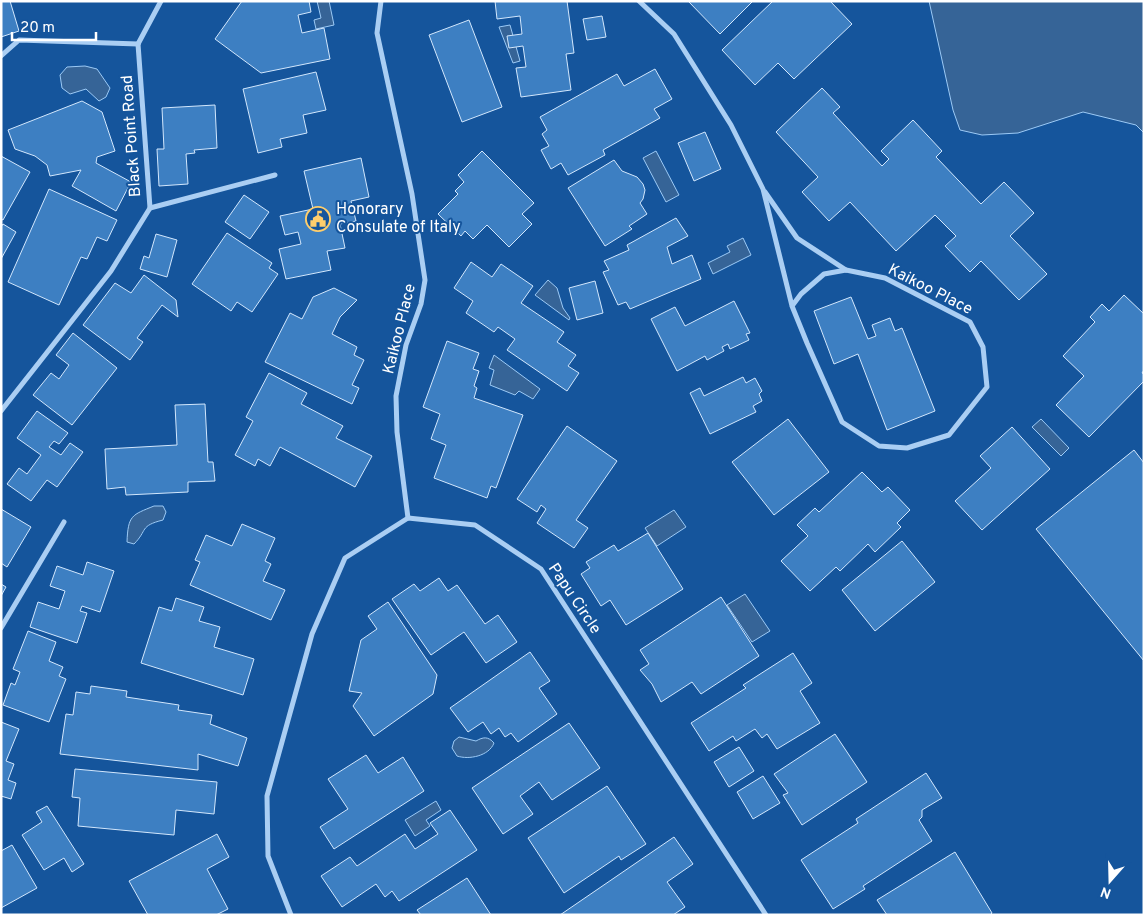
<svg xmlns="http://www.w3.org/2000/svg" width="1145" height="916" font-family="Overpass,sans-serif">
<rect width="100%" height="100%" fill="#15559c"/>
<g fill="#366497" stroke="#9ccaf6">
<path d="M317,1H329L334,25L316,29L314,20L321,18Z"/>
<path d="M929,1H1144V133L1136,125L1083,112L1018,133L982,135L960,130L953,110Z"/>
<path d="M510,25L520,61L513,63L499,27Z"/>
<path d="M85,66L97,69L110,88L106,97L99,101L86,89L70,94L62,88L60,75L67,67Z"/>
<path d="M656,151L679,195L666,202L643,158Z"/>
<path d="M743,238L751,255L713,274L708,263L730,252L727,246Z"/>
<path d="M548,280L557,288L563,308L570,318L569,320L535,295Z"/>
<path d="M494,355L540,389L533,399L519,391L515,395L490,385L494,370L489,368Z"/>
<path d="M1041,419L1069,448L1061,456L1032,427Z"/>
<path d="M154,506H163L166,512L163,520C139,526 148,530 134,544L127,542C128,515 132,515 154,506Z"/>
<path d="M674,510L686,527L657,546L645,528Z"/>
<path d="M745,594L770,631L752,642L727,605Z"/>
<path d="M459,737L476,741C483,737 488,736 494,743C489,756 469,760 457,756L452,748L454,741Z"/>
<path d="M436,801L441,810L426,820L430,826L415,836L405,820Z"/>
</g>
<g fill="#3d7fc2" stroke="#d2e7fd">
<path d="M1,1H10L19,31L1,37Z"/>
<path d="M242,1H309L311,12L298,15L302,33L324,28L330,59L261,73L215,39Z"/>
<path d="M495,1H567L574,53L566,54L571,90L521,97L516,68L526,67L523,46L509,48L507,36L522,34L520,16L497,19Z"/>
<path d="M688,1H753L720,34Z"/>
<path d="M773,1H830L852,24L794,79L778,63L755,85L722,50Z"/>
<path d="M602,16L606,37L587,40L583,19Z"/>
<path d="M469,20L502,107L462,122L429,35Z"/>
<path d="M655,69L672,99L654,109L660,118L603,150L605,155L568,175L561,163L551,169L541,150L549,146L542,134L547,130L540,117L617,74L624,86Z"/>
<path d="M316,72L326,110L303,115L307,133L280,139L282,147L258,153L243,89Z"/>
<path d="M822,88L840,107L833,113L882,166L889,159L881,151L913,120L942,151L936,157L981,204L1004,182L1034,213L1010,236L1047,274L1019,300L981,261L970,272L945,246L956,236L935,215L896,251L850,202L829,221L802,192L818,177L776,132Z"/>
<path d="M82,101L102,112L115,151L97,157L96,163L131,182L116,211L72,186L81,170L50,176L47,165L35,156L15,149L8,130Z"/>
<path d="M215,105L217,148L194,150L195,153L186,154L188,184L159,186L157,149H164L162,108Z"/>
<path d="M705,132L721,169L694,181L678,143Z"/>
<path d="M482,151L534,203L522,214L532,224L509,247L487,225L473,239L465,231L461,236L438,214L458,194L455,191L464,182L458,175Z"/>
<path d="M1,156L30,172L3,220L1,219Z"/>
<path d="M361,158L369,197L351,201L356,221L340,224L345,248L327,251L331,270L286,279L279,249L301,244L298,232L285,235L280,216L313,209L304,171Z"/>
<path d="M614,160L622,171L637,177L643,184L645,190L643,199L640,203L647,214L629,226L632,229L605,246L568,188Z"/>
<path d="M49,189L117,220L107,241L97,237L87,259L81,257L59,305L8,282Z"/>
<path d="M244,195L269,212L250,239L225,222Z"/>
<path d="M676,218L688,236L667,247L672,264L692,255L701,279L630,309L626,302L618,305L603,272L609,270L604,261L629,250L627,245Z"/>
<path d="M3,224L16,232L1,259V227Z"/>
<path d="M227,233L272,263L269,268L278,274L252,312L237,302L231,311L192,284Z"/>
<path d="M156,234L177,240L167,277L140,269L144,256L149,258Z"/>
<path d="M471,262L492,277L501,264L533,286L521,303L564,332L557,342L576,355L568,366L579,373L567,391L507,350L515,339L498,327L494,332L466,313L473,301L454,288Z"/>
<path d="M144,275L176,300L178,317L162,305L137,338L143,342L130,360L83,325L115,283L131,293Z"/>
<path d="M595,281L603,313L577,320L569,288Z"/>
<path d="M334,288L357,300L340,317L332,334L357,347L354,355L364,360L352,385L359,388L352,404L265,362L290,313L302,319L313,297Z"/>
<path d="M1124,295L1144,314V370L1142,373L1144,374V381L1089,437L1056,405L1084,376L1063,356L1095,322L1090,317L1102,304L1109,311Z"/>
<path d="M851,297L868,339L876,336L872,325L890,318L895,331L902,328L935,411L887,430L858,354L834,364L814,311Z"/>
<path d="M734,301L750,333L746,334L749,340L730,349L728,344L722,347L724,351L707,360L705,356L677,371L651,319L675,307L685,326Z"/>
<path d="M73,333L117,368L72,425L33,395L51,373L59,379L69,365L56,355Z"/>
<path d="M447,341L479,353L473,369L479,371L474,386L477,388L474,398L523,415L496,488L491,486L487,498L434,478L446,445L431,439L440,414L423,407Z"/>
<path d="M269,373L307,393L301,404L343,426L336,438L372,456L355,487L280,447L270,466L258,459L255,466L235,455L253,421L246,417Z"/>
<path d="M743,377L746,383L755,378L762,391L759,394L762,401L753,406L756,412L710,434L690,393L700,388L704,396Z"/>
<path d="M205,404L208,462H213L215,481L188,482V492L126,495L125,487L107,489L105,449L177,445L175,405Z"/>
<path d="M37,411L68,433L59,444L54,441L49,447L61,455L70,443L83,452L57,487L47,480L31,501L7,484L19,468L27,474L41,455L17,438Z"/>
<path d="M788,419L829,472L774,515L732,462Z"/>
<path d="M567,426L617,461L576,520L588,528L574,548L537,523L546,509L541,505L537,512L517,499Z"/>
<path d="M1012,427L1050,469L982,530L955,501L991,468L980,456Z"/>
<path d="M1134,450L1144,463V661L1036,529Z"/>
<path d="M862,472L882,492L888,487L910,510L897,523L901,527L875,552L868,544L840,571L836,567L810,591L781,561L808,536L797,525L815,508L819,512Z"/>
<path d="M1,509L31,527L7,567L1,563Z"/>
<path d="M242,524L275,538L265,561L271,564L263,581L285,590L271,620L190,585L200,562L195,560L206,535L232,546Z"/>
<path d="M648,533L683,589L626,625L610,600L601,606L581,574L590,568L586,562L614,545L618,551Z"/>
<path d="M902,541L935,582L875,631L842,590Z"/>
<path d="M87,562L114,571L100,612L82,606L80,611L87,613L77,643L30,627L38,602L59,609L65,591L50,586L57,566L83,575Z"/>
<path d="M439,578L448,591L457,585L485,624L498,615L517,642L486,663L464,632L431,655L392,599L414,584L420,591Z"/>
<path d="M1,584L6,587L1,596Z"/>
<path d="M721,597L759,656L701,694L692,682L661,702L652,684L640,670L649,664L640,650Z"/>
<path d="M176,598L204,607L199,621L220,627L214,647L254,659L243,695L141,663L159,607L172,611Z"/>
<path d="M388,602L437,675L433,694L374,736L353,706L362,693L349,691L361,640L377,629L368,616Z"/>
<path d="M28,631L56,642L49,661L63,667L59,676L66,679L49,722L3,705L11,683L15,685L20,672L13,669Z"/>
<path d="M530,652L550,681L539,688L557,714L518,742L511,733L505,737L499,728L491,734L483,722L468,732L450,708Z"/>
<path d="M793,653L812,683L800,691L820,723L777,749L767,734L762,738L755,729L736,741L733,736L709,751L691,723L746,688L743,685Z"/>
<path d="M91,686L127,691L126,697L179,705L178,710L212,715L210,724L247,738L238,766L198,754V770L60,754L66,714L73,715L76,692L90,694Z"/>
<path d="M1,722L19,729L6,761L14,764L8,780L16,783L11,799L1,796Z"/>
<path d="M569,723L600,768L552,800L539,782L520,796L533,814L503,834L472,788Z"/>
<path d="M835,734L867,782L802,825L783,795L788,793L774,774Z"/>
<path d="M739,747L754,771L729,787L714,762Z"/>
<path d="M366,755L378,773L403,757L424,791L334,849L320,827L348,809L328,779Z"/>
<path d="M75,769L217,782L214,814L176,810L174,835L78,826L80,798L72,797Z"/>
<path d="M926,773L942,798L922,810V817L919,820L932,841L863,886L865,889L833,909L801,860L858,823L856,819Z"/>
<path d="M763,776L780,803L753,819L737,792Z"/>
<path d="M607,786L646,844L621,860L619,856L564,893L528,838Z"/>
<path d="M47,806L84,864L72,872L64,858L44,870L22,835L42,822L36,812Z"/>
<path d="M450,810L477,850L399,901L392,891L385,897L376,884L342,907L321,876L350,857L357,866L405,834L415,849L438,834L430,823Z"/>
<path d="M217,834L229,857L207,869L228,909L216,915H148L129,881Z"/>
<path d="M674,837L693,864L667,882L685,907L673,915H560Z"/>
<path d="M12,845L37,888L1,908V851Z"/>
<path d="M955,852L992,913L990,915H887L877,900Z"/>
<path d="M467,878L491,915H421L417,910Z"/>
</g>
<g fill="none" stroke-linecap="round" stroke-linejoin="round">
<g stroke="#aacef3" stroke-width="5">
<path d="M381,1L377,33L412,194L425,280L421,304L406,345L396,396L397,432L408,518"/>
<path d="M639,1L674,34L731,125L763,189L792,306L807,343L842,422L879,446L907,448L949,435L987,387L983,347L970,322L885,278L846,270L824,274L801,294L792,306"/>
<path d="M138,44L161,1"/>
<path d="M1,56L19,40L138,44"/>
<path d="M765,192L797,238L846,270"/>
<path d="M150,208L275,175"/>
<path d="M1,411L111,271L150,208L138,44"/>
<path d="M1,628L64,522"/>
<path d="M291,915L268,856L267,796L312,634L345,558L408,518L475,525L541,569L766,915"/>
</g>
</g>
<defs>
<symbol id="civic-ring" viewBox="-11 -11 22 22"><circle r="9.5" fill="#15559c" stroke="#ffce6c" stroke-width="1.5"/><path d="M-.6-6.5H3V-4.5H.6V-3L4-1V1h2V6H-6V1h2V-1L-.6-3ZM-1.2 2.5V6h2.4V2.5Z" fill="#ffce6c"/></symbol>
</defs>
<g fill-rule="evenodd">
<use href="#civic-ring" x="304" y="205" width="28" height="28"/>
</g>
<g text-anchor="middle" dominant-baseline="central" stroke-width="4" stroke-linejoin="round" paint-order="stroke">
<g font-size="16" fill="#fff" stroke="#15559c">
<text transform="translate(132 136) rotate(-94)">Black Point Road</text>
<text transform="translate(930 290) rotate(27)">Kaikoo Place</text>
<text transform="translate(400 329) rotate(-76)">Kaikoo Place</text>
<text transform="translate(574 599) rotate(56)">Papu Circle</text>
</g>
<g font-size="16" fill="#fff" stroke="#15559c" text-anchor="start">
<text x="336" y="210">Honorary<tspan x="336" dy="18">Consulate of Italy</tspan></text>
</g>
</g>
<rect width="1145" height="916" fill="none" stroke="#ffffff" stroke-width="5"/>
<g transform="translate(1110 881) rotate(200)" stroke="#15559c" stroke-width="4" paint-order="stroke">
<path d="M0-4L9 19L0 12L-9 19Z" fill="#ffffff"/>
<text y="-8" font-size="14" font-weight="bold" text-anchor="middle" fill="#ffffff">N</text>
</g>
<path d="M12 32v8h84v-8" fill="none" stroke="#ffffff" stroke-width="2.5"/>
<text x="20" y="32" font-size="15" fill="#ffffff" stroke="#15559c" stroke-width="4" paint-order="stroke">20 m</text>
</svg>
